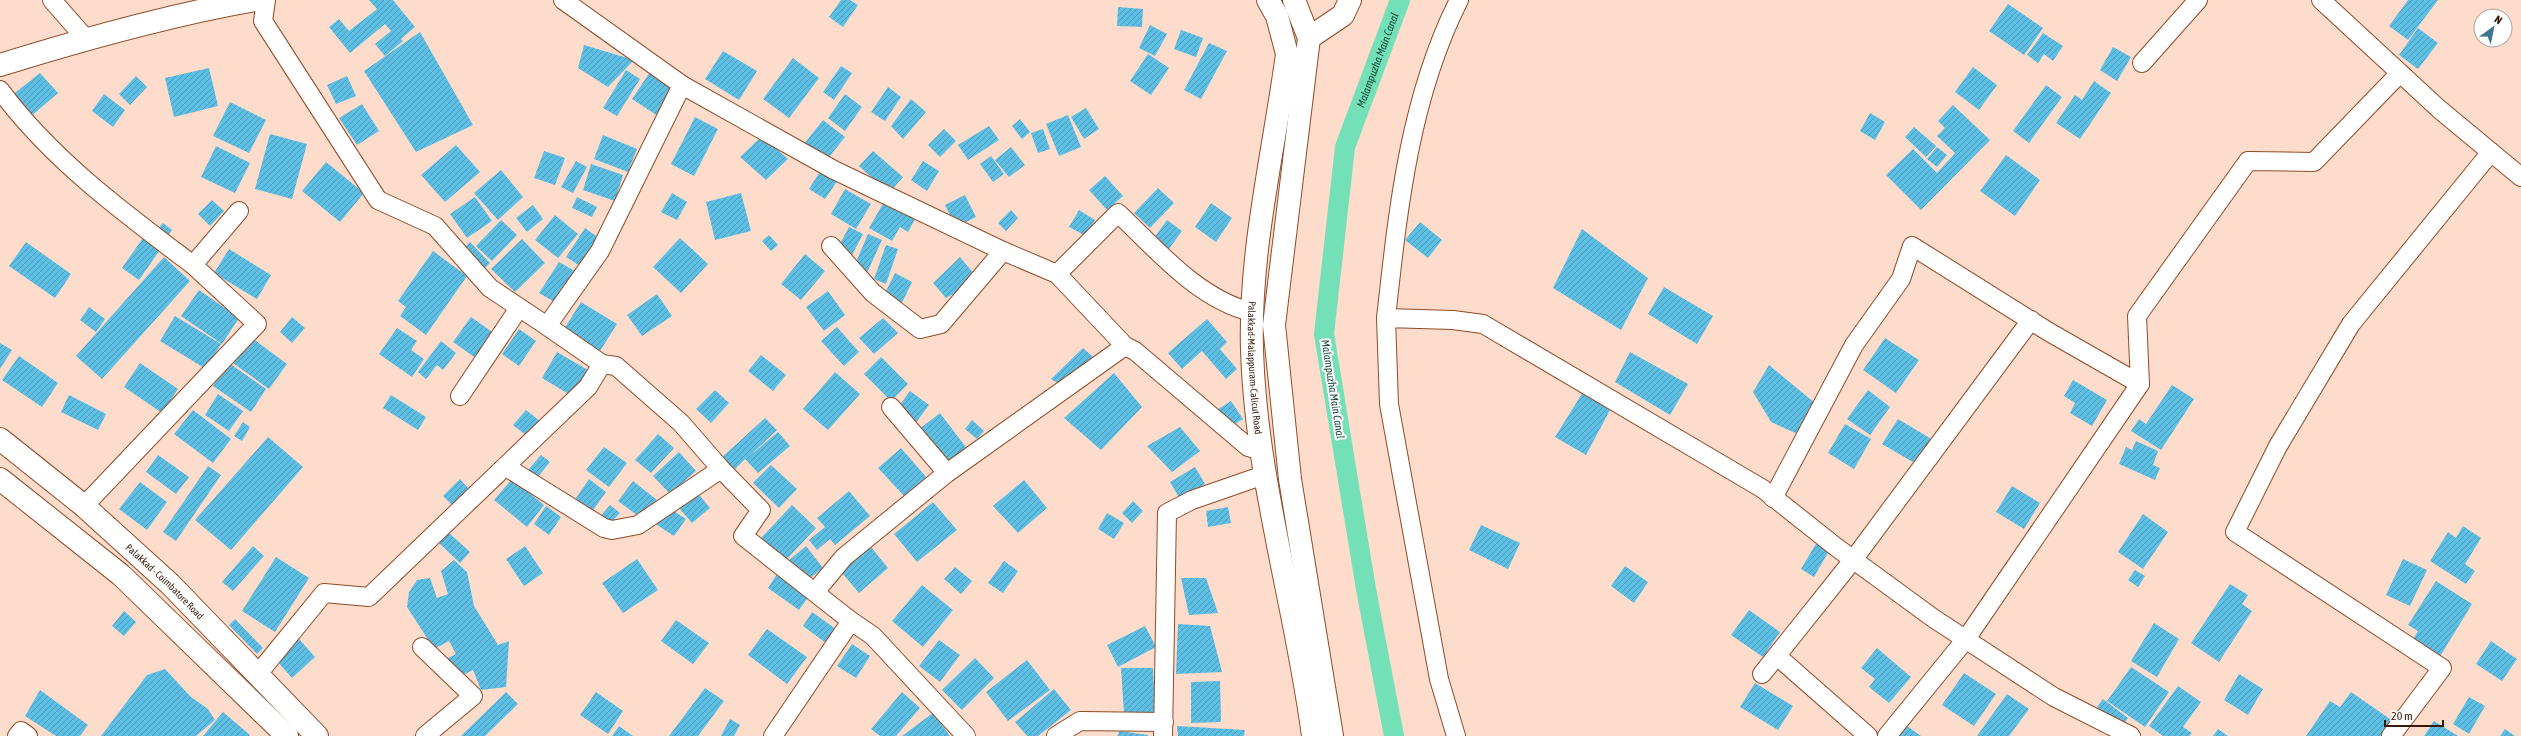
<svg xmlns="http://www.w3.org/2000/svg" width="2521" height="736" font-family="'Asap Condensed',sans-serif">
<defs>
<pattern id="building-hatch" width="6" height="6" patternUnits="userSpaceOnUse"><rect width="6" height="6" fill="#5ebfe5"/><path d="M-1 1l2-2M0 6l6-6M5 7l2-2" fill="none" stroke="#4e9ab8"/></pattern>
</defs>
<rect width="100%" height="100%" fill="#fddccc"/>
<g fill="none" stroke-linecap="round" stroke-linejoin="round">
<path stroke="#73e0b7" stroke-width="20" id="s1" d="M1394,736L1366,589L1324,334L1345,147L1400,0"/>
</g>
<g fill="url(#building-hatch)">
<path d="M369,0H393L415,27L401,39L403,41L385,56L375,44L391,31L385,24L350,53L329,27L339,19L349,31L377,9Z"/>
<path d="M841,0H850L858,5L843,27L829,17Z"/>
<path d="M2408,0H2438L2408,40L2389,26Z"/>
<path d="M2008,4L2043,28L2024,55L1989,31Z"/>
<path d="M1118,7L1143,9L1142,27L1117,26Z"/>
<path d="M1150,25L1167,34L1155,56L1139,48Z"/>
<path d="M2418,28L2438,43L2418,69L2399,55Z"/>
<path d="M1181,30L1203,38L1196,57L1174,49Z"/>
<path d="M420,32L473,125L416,152L364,71Z"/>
<path d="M2043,33L2063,46L2053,61L2044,54L2038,63L2027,55Z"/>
<path d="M1209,43L1227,51L1201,99L1184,90Z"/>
<path d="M584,45L634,60L608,87L578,68Z"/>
<path d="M2113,47L2131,57L2117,81L2100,70Z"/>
<path d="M723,51L757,71L739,100L705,79Z"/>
<path d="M1148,54L1169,68L1151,95L1130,81Z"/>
<path d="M793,58L819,78L789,118L763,99Z"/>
<path d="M841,66L852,73L834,100L823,92Z"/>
<path d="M1973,67L1997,85L1979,110L1955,92Z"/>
<path d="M209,68L218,106L174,117L165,78Z"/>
<path d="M626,70L640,79L617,116L603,108Z"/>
<path d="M650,72L679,91L661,118L632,99Z"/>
<path d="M40,73L58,93L29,118L11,96Z"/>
<path d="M136,76L147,87L130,105L119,94Z"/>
<path d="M347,76L356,96L336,104L327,85Z"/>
<path d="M2094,81L2111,93L2080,139L2056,123L2075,95L2082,100Z"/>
<path d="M2046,85L2062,97L2029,143L2013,131Z"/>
<path d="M888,87L901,97L885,121L871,112Z"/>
<path d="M104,94L125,110L113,127L92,111Z"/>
<path d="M845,94L862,107L845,131L828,118Z"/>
<path d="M911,99L926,112L903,139L891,126Z"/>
<path d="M230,102L266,120L249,153L213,136Z"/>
<path d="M362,104L379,131L357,145L339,118Z"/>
<path d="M1953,105L1990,140L1921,210L1886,175L1913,149L1937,173L1955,153L1937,136L1945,128L1938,121Z"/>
<path d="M1086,108L1099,129L1084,139L1071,117Z"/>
<path d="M1870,113L1885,122L1875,140L1860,131Z"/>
<path d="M1068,115L1081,147L1059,156L1046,124Z"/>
<path d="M695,117L718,129L694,176L671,164Z"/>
<path d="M1020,119L1030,132L1022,139L1012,126Z"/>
<path d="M823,120L845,137L826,161L804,144Z"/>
<path d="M989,126L999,140L968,160L958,145Z"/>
<path d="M1914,127L1936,146L1926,157L1905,137Z"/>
<path d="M944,129L956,141L940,157L928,145Z"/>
<path d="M1043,129L1050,149L1038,153L1031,133Z"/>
<path d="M270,134L307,144L292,199L255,189Z"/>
<path d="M603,135L637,149L628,172L594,159Z"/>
<path d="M762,136L788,159L766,180L740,157Z"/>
<path d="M456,145L480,172L445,202L421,175Z"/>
<path d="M216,146L250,163L235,193L201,177Z"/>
<path d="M1011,147L1025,165L1009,177L995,160Z"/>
<path d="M1937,147L1947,155L1937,167L1927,159Z"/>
<path d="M544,151L565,158L555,185L534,178Z"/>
<path d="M873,151L903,177L889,193L859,166Z"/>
<path d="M2006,155L2040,180L2015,216L1980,191Z"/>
<path d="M991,156L1004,174L993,182L980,164Z"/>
<path d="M576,161L587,167L573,193L561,187Z"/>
<path d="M923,161L939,171L927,191L911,180Z"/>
<path d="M326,162L364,193L340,222L302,191Z"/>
<path d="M591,164L623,175L615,201L583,190Z"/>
<path d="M501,170L523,197L498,220L474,193Z"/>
<path d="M821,170L838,180L825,199L809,189Z"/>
<path d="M1105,176L1123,196L1107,210L1089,190Z"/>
<path d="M1158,188L1174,203L1150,228L1134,213Z"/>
<path d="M845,189L871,204L856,229L831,214Z"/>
<path d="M672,193L687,202L677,220L661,212Z"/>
<path d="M741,193L751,231L715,240L706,202Z"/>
<path d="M965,195L976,217L956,227L945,205Z"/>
<path d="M475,197L492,221L467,238L450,214Z"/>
<path d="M577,197L597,207L592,217L572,208Z"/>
<path d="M212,200L224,211L210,226L198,214Z"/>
<path d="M884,202L915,219L908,232L900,227L892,241L869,228Z"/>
<path d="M1211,203L1232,218L1216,242L1195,227Z"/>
<path d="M533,205L543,219L527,232L516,218Z"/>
<path d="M1011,210L1018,218L1006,231L998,223Z"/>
<path d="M1079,210L1095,220L1086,236L1069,227Z"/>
<path d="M555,215L578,234L558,258L535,240Z"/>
<path d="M501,220L517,235L492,261L476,246Z"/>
<path d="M1167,220L1182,231L1166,253L1151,242Z"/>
<path d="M1420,222L1442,240L1428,258L1405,240Z"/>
<path d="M163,223L172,230L164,240L155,232Z"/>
<path d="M849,227L863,234L849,261L835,253Z"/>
<path d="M585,228L599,238L580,266L566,257Z"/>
<path d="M1582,229L1648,278L1621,330L1553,288Z"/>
<path d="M868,234L882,240L866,275L853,269Z"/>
<path d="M145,235L162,247L139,280L122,268Z"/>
<path d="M769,235L778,245L771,251L762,241Z"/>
<path d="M680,238L708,264L681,293L653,267Z"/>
<path d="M522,239L545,263L515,292L491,269Z"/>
<path d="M26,242L71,274L55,298L9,266Z"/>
<path d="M470,242L490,263L483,270L463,249Z"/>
<path d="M886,245L898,249L886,284L874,279Z"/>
<path d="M229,249L271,275L257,299L214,273Z"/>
<path d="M433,251L467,276L426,335L400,316L406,307L398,301Z"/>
<path d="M805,254L825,271L801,300L781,284Z"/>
<path d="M164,257L190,281L102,379L76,356Z"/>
<path d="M960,257L979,280L946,298L933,283Z"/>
<path d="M559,262L582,275L563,307L539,293Z"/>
<path d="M895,273L912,282L897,313L882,299Z"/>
<path d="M1664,287L1713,316L1697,344L1648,314Z"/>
<path d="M199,290L239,318L222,344L181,316Z"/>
<path d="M828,291L845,315L824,331L806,307Z"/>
<path d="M657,294L672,316L642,336L627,315Z"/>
<path d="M581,302L617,324L600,351L564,329Z"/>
<path d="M89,307L105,319L96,332L80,320Z"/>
<path d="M175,316L221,344L206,369L160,341Z"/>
<path d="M292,317L305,328L292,343L280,332Z"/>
<path d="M471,317L498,336L480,361L453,342Z"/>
<path d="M883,318L898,333L874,354L859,338Z"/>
<path d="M1207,319L1227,342L1220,349L1237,369L1226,379L1202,351L1182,369L1168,353Z"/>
<path d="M837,327L859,352L844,366L821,341Z"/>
<path d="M397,328L417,341L411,350L424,359L412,377L379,354Z"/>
<path d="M519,329L536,341L519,366L502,354Z"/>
<path d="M252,338L287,364L269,389L233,363Z"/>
<path d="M1885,338L1919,360L1896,393L1863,370Z"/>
<path d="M441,341L456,353L443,370L437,365L426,379L418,372Z"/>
<path d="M0,343L12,350L0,369Z"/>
<path d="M1083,348L1100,363L1069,390L1051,379Z"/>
<path d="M557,352L593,373L577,399L542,378Z"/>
<path d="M1630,352L1688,384L1670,415L1615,382Z"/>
<path d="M761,355L786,375L773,391L748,371Z"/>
<path d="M19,356L58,383L42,407L2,380Z"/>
<path d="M881,357L908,384L891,401L864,374Z"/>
<path d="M140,363L178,389L162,413L124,387Z"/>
<path d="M229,363L266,389L251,412L213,386Z"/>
<path d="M1769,365L1816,404L1800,435L1771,422L1753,392Z"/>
<path d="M835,372L860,394L828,430L803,409Z"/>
<path d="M1114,373L1142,407L1101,450L1064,418Z"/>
<path d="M2073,380L2107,400L2092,426L2070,413L2075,403L2064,396Z"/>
<path d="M2172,385L2194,399L2161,450L2131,431L2139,419L2146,424Z"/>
<path d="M715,390L729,403L711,423L696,409Z"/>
<path d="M1868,390L1890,407L1870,435L1847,419Z"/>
<path d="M910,391L929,405L915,424L896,410Z"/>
<path d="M1583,392L1610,410L1586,455L1555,437Z"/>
<path d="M218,394L243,411L229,431L205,415Z"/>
<path d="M69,395L106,414L98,430L61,412Z"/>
<path d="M391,395L426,417L418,430L383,408Z"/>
<path d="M1231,401L1243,419L1224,431L1212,413Z"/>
<path d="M193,410L231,439L213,463L174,434Z"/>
<path d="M526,410L545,425L532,440L513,425Z"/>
<path d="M940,413L968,450L946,466L918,430Z"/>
<path d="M765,418L777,430L747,458L778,432L790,446L758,473L745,459L733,471L721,458Z"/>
<path d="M1898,419L1933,440L1918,465L1882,444Z"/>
<path d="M972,420L984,431L977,439L965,429Z"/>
<path d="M243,422L250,427L242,441L234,436Z"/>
<path d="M1845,424L1871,439L1854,469L1828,453Z"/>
<path d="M1180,427L1200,451L1172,472L1147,446Z"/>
<path d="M658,434L674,448L651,473L635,460Z"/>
<path d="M268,437L303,467L231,550L195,520Z"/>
<path d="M2136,441L2158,451L2153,465L2160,468L2155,480L2119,464L2126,447L2132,450Z"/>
<path d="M604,447L627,463L609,487L586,470Z"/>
<path d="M901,448L927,478L905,497L878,468Z"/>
<path d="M679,452L696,471L670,494L653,476Z"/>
<path d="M158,455L189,477L176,494L146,472Z"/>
<path d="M541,455L550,462L537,478L528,470Z"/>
<path d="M771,465L797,489L779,508L753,483Z"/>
<path d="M208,466L221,475L176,541L163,532Z"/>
<path d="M1195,467L1205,484L1180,499L1170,482Z"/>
<path d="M460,479L469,489L452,505L443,496Z"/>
<path d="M512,479L544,505L527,527L494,500Z"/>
<path d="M589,479L606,492L591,513L574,501Z"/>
<path d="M1024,480L1047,508L1018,533L993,506Z"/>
<path d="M633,481L657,500L642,519L618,501Z"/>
<path d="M140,482L167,502L147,530L119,509Z"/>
<path d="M2012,486L2040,503L2024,529L1996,512Z"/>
<path d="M696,491L710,508L692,523L678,507Z"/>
<path d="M849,491L870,516L835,545L830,539L817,550L809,540L825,527L817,518Z"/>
<path d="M1133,501L1143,511L1132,523L1122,513Z"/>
<path d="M933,502L957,530L917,562L894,534Z"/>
<path d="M610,505L620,513L608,526L599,518Z"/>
<path d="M792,505L816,528L785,561L761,538Z"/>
<path d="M546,506L561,517L549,535L534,524Z"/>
<path d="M1228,507L1231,523L1208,527L1206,511Z"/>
<path d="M669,508L686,519L674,536L657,525Z"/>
<path d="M1107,513L1124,523L1114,539L1098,529Z"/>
<path d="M2143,514L2168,532L2143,569L2118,552Z"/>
<path d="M1481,525L1520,543L1508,569L1469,550Z"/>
<path d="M2463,526L2481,538L2465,564L2475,571L2466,584L2430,561L2448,532L2456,538Z"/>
<path d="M448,532L470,552L460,563L439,543Z"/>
<path d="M867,542L888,568L859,593L837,567Z"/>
<path d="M1817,542L1830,549L1814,577L1801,569Z"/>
<path d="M253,546L264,556L233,591L222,582Z"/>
<path d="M525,546L543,573L524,586L506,559Z"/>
<path d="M806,546L823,568L805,582L788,561Z"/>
<path d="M276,557L309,578L275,632L242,611Z"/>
<path d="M637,559L658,590L623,613L602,583Z"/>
<path d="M2403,559L2427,570L2410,606L2386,595Z"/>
<path d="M454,560L467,572L474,606L498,645L509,641L506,687L481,690L473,670L457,678L446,659L456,654L449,641L434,649L407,607L409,592L417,580L430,578L437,598L448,594L441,571Z"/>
<path d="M1004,561L1018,571L1003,593L988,583Z"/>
<path d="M1625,566L1648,582L1634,603L1611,586Z"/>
<path d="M955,567L972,581L961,594L944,579Z"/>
<path d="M2135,570L2145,576L2138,587L2128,580Z"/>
<path d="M777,574L809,596L799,610L768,588Z"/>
<path d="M1181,578H1206L1218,613L1189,615Z"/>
<path d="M2436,581L2472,604L2439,658L2412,641L2418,631L2408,625Z"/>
<path d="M2230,584L2248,595L2242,604L2252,611L2219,662L2191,643Z"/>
<path d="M922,585L953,610L923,647L892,621Z"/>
<path d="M1749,610L1780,632L1763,657L1731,635Z"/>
<path d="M124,611L136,622L124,636L112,626Z"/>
<path d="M812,612L836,629L826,643L803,626Z"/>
<path d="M235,619L263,648L257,654L229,625Z"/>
<path d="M676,620L709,643L693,664L661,641Z"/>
<path d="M2154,623L2179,639L2157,677L2131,661Z"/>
<path d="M1178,624L1210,626L1222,672L1176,674Z"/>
<path d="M1145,626L1156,647L1118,667L1107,645Z"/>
<path d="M767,629L807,657L787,684L748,655Z"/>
<path d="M299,639L315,657L292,678L276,660Z"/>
<path d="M939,640L960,655L940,682L919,666Z"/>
<path d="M2491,641L2517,659L2502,681L2476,664Z"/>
<path d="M852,644L870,656L856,678L837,666Z"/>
<path d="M1877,648L1911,677L1889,703L1869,687L1875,679L1861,668Z"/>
<path d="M975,658L994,678L962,710L942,690Z"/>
<path d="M1027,660L1050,690L1008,721L986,692Z"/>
<path d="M2131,667L2169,692L2145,727L2107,701Z"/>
<path d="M1121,668H1153L1155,712L1124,713Z"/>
<path d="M165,669L191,697L208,709L215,720L196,736H101L147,675Z"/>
<path d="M1964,673L1996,694L1974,726L1942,705Z"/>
<path d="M2239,674L2263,689L2248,715L2224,700Z"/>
<path d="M1220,681L1221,722L1191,723V682Z"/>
<path d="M1755,683L1793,706L1778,730L1740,707Z"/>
<path d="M2178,686L2201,702L2183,727L2192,733L2189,736H2163L2149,726Z"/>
<path d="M705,688L724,701L698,736H669Z"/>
<path d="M1054,689L1071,710L1038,736H1027L1015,722Z"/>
<path d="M40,690L88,725L80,736H56L25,716Z"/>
<path d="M506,692L518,704L485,736H461Z"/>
<path d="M596,692L623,711L608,734L580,715Z"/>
<path d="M902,692L920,708L896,736H880L871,729Z"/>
<path d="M2351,692L2393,721L2383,736H2306L2330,701L2340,707Z"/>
<path d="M2007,694L2029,709L2009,736H1977Z"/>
<path d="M2469,697L2485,706L2469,734L2453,724Z"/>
<path d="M2103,699L2128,718L2123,725L2097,707Z"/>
<path d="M223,712L250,735L249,736H203Z"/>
<path d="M933,713L950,736H902Z"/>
<path d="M730,719L740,725L734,736H721Z"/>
<path d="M2434,721L2458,736H2424Z"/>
<path d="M1903,723L1921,736H1894Z"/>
<path d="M619,726L633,736H612Z"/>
<path d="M1177,726L1245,730L1244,736H1178Z"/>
<path d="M2218,729L2228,736H2213Z"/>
<path d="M2505,729L2515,736H2500Z"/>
<path d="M1119,731L1148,735V736H1118Z"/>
</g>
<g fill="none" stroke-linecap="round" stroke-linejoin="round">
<defs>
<g id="minor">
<path d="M52,0L86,39"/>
<path d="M266,0L263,21L378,200L435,226L490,288L547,326L600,251L682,85L563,0"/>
<path d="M2321,0L2439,109L2521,177"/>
<path d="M2142,63L2198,0"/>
<path d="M682,85L834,170L1003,251L1057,274L1125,346L1135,351L1248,447L1261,451"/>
<path d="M0,90C52,160 124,213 193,265"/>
<path d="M831,246L873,293L920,329L941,324L1003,251"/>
<path d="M1057,274L1118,213C1156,249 1199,300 1252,312"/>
<path d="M1386,318C1398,210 1409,99 1459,0"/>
<path d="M602,364L616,366L681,423L721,469L761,510L743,536L851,621L773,736"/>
<path d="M460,396L519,308"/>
<path d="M891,407L947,473"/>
<path d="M506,467L604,528L612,530L638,525L721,469"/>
<path d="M1773,498L1854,345L1901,279L1912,246L2049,332L2140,384"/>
<path d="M84,506L257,324L193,265L239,211"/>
<path d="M815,592L844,557L947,473L1125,346"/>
<path d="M851,621L873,636L966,736"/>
<path d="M422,647L473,696L425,736"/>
<path d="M1777,656L1868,736"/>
<path d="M1762,674L1853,560L2031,320"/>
<path d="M257,675L324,593L369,597L588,387L602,364L547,326"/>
<path d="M17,736L21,731L28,736"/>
<path d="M1056,736L1080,721L1164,722"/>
<path d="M1163,736L1167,513L1192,500L1264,475"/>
<path d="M1456,736L1439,679L1389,404L1386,318L1453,320L1483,324L1763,489L1836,547L1933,618L2054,697L2131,736"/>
<path d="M1887,736L1966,639L2140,384L2137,316L2248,161L2314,162L2400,73"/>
<path d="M2391,736L2442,668L2235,532L2278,446L2351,324L2491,152"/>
</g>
<g id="tertiary">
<path d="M1309,38L1343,15L1350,0"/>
<path d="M0,65C84,39 169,15 255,0"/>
</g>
<g id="primary">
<path id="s2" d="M0,439L84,506L170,584L317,736"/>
<path d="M0,479L121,575L287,736"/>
</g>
<g id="trunk">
<path id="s3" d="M1268,0L1277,16L1287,54C1274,151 1249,251 1252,350C1256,481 1296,606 1313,736"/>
<path d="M1294,0L1309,38L1274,325L1290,479L1332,736"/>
</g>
</defs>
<use href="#minor" stroke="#904b26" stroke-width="20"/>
<use href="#tertiary" stroke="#904b26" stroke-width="24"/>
<use href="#primary" stroke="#904b26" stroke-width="24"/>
<use href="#trunk" stroke="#904b26" stroke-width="24"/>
<use href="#minor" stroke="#fff" stroke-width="18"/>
<use href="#tertiary" stroke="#fff" stroke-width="22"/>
<use href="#primary" stroke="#fff" stroke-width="22"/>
<use href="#trunk" stroke="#fff" stroke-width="22"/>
</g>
<g text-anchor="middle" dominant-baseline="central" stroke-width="4" stroke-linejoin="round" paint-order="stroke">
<g font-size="10" fill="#361909" stroke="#fff">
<text stroke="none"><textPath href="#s3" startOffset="374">Palakkad-Malappuram-Calicut Road</textPath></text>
<text stroke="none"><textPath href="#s2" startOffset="218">Palakkad - Coimbatore Road</textPath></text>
</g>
<g font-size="11" font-style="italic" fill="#164635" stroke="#fff">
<text stroke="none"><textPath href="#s1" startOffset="689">Malampuzha Main Canal</textPath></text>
<text transform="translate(1333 389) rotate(81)">Malampuzha Main Canal</text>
</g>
</g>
<g transform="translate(2493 28) rotate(33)"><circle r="19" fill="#ffffff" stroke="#afa39d"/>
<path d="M0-3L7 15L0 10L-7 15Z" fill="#3b768e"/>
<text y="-6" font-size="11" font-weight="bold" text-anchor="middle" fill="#361909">N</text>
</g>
<path d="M2385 720v6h58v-6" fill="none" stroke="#361909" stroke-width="2"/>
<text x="2391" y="720" font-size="12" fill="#361909" stroke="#ffffff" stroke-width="3" paint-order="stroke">20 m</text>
</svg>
